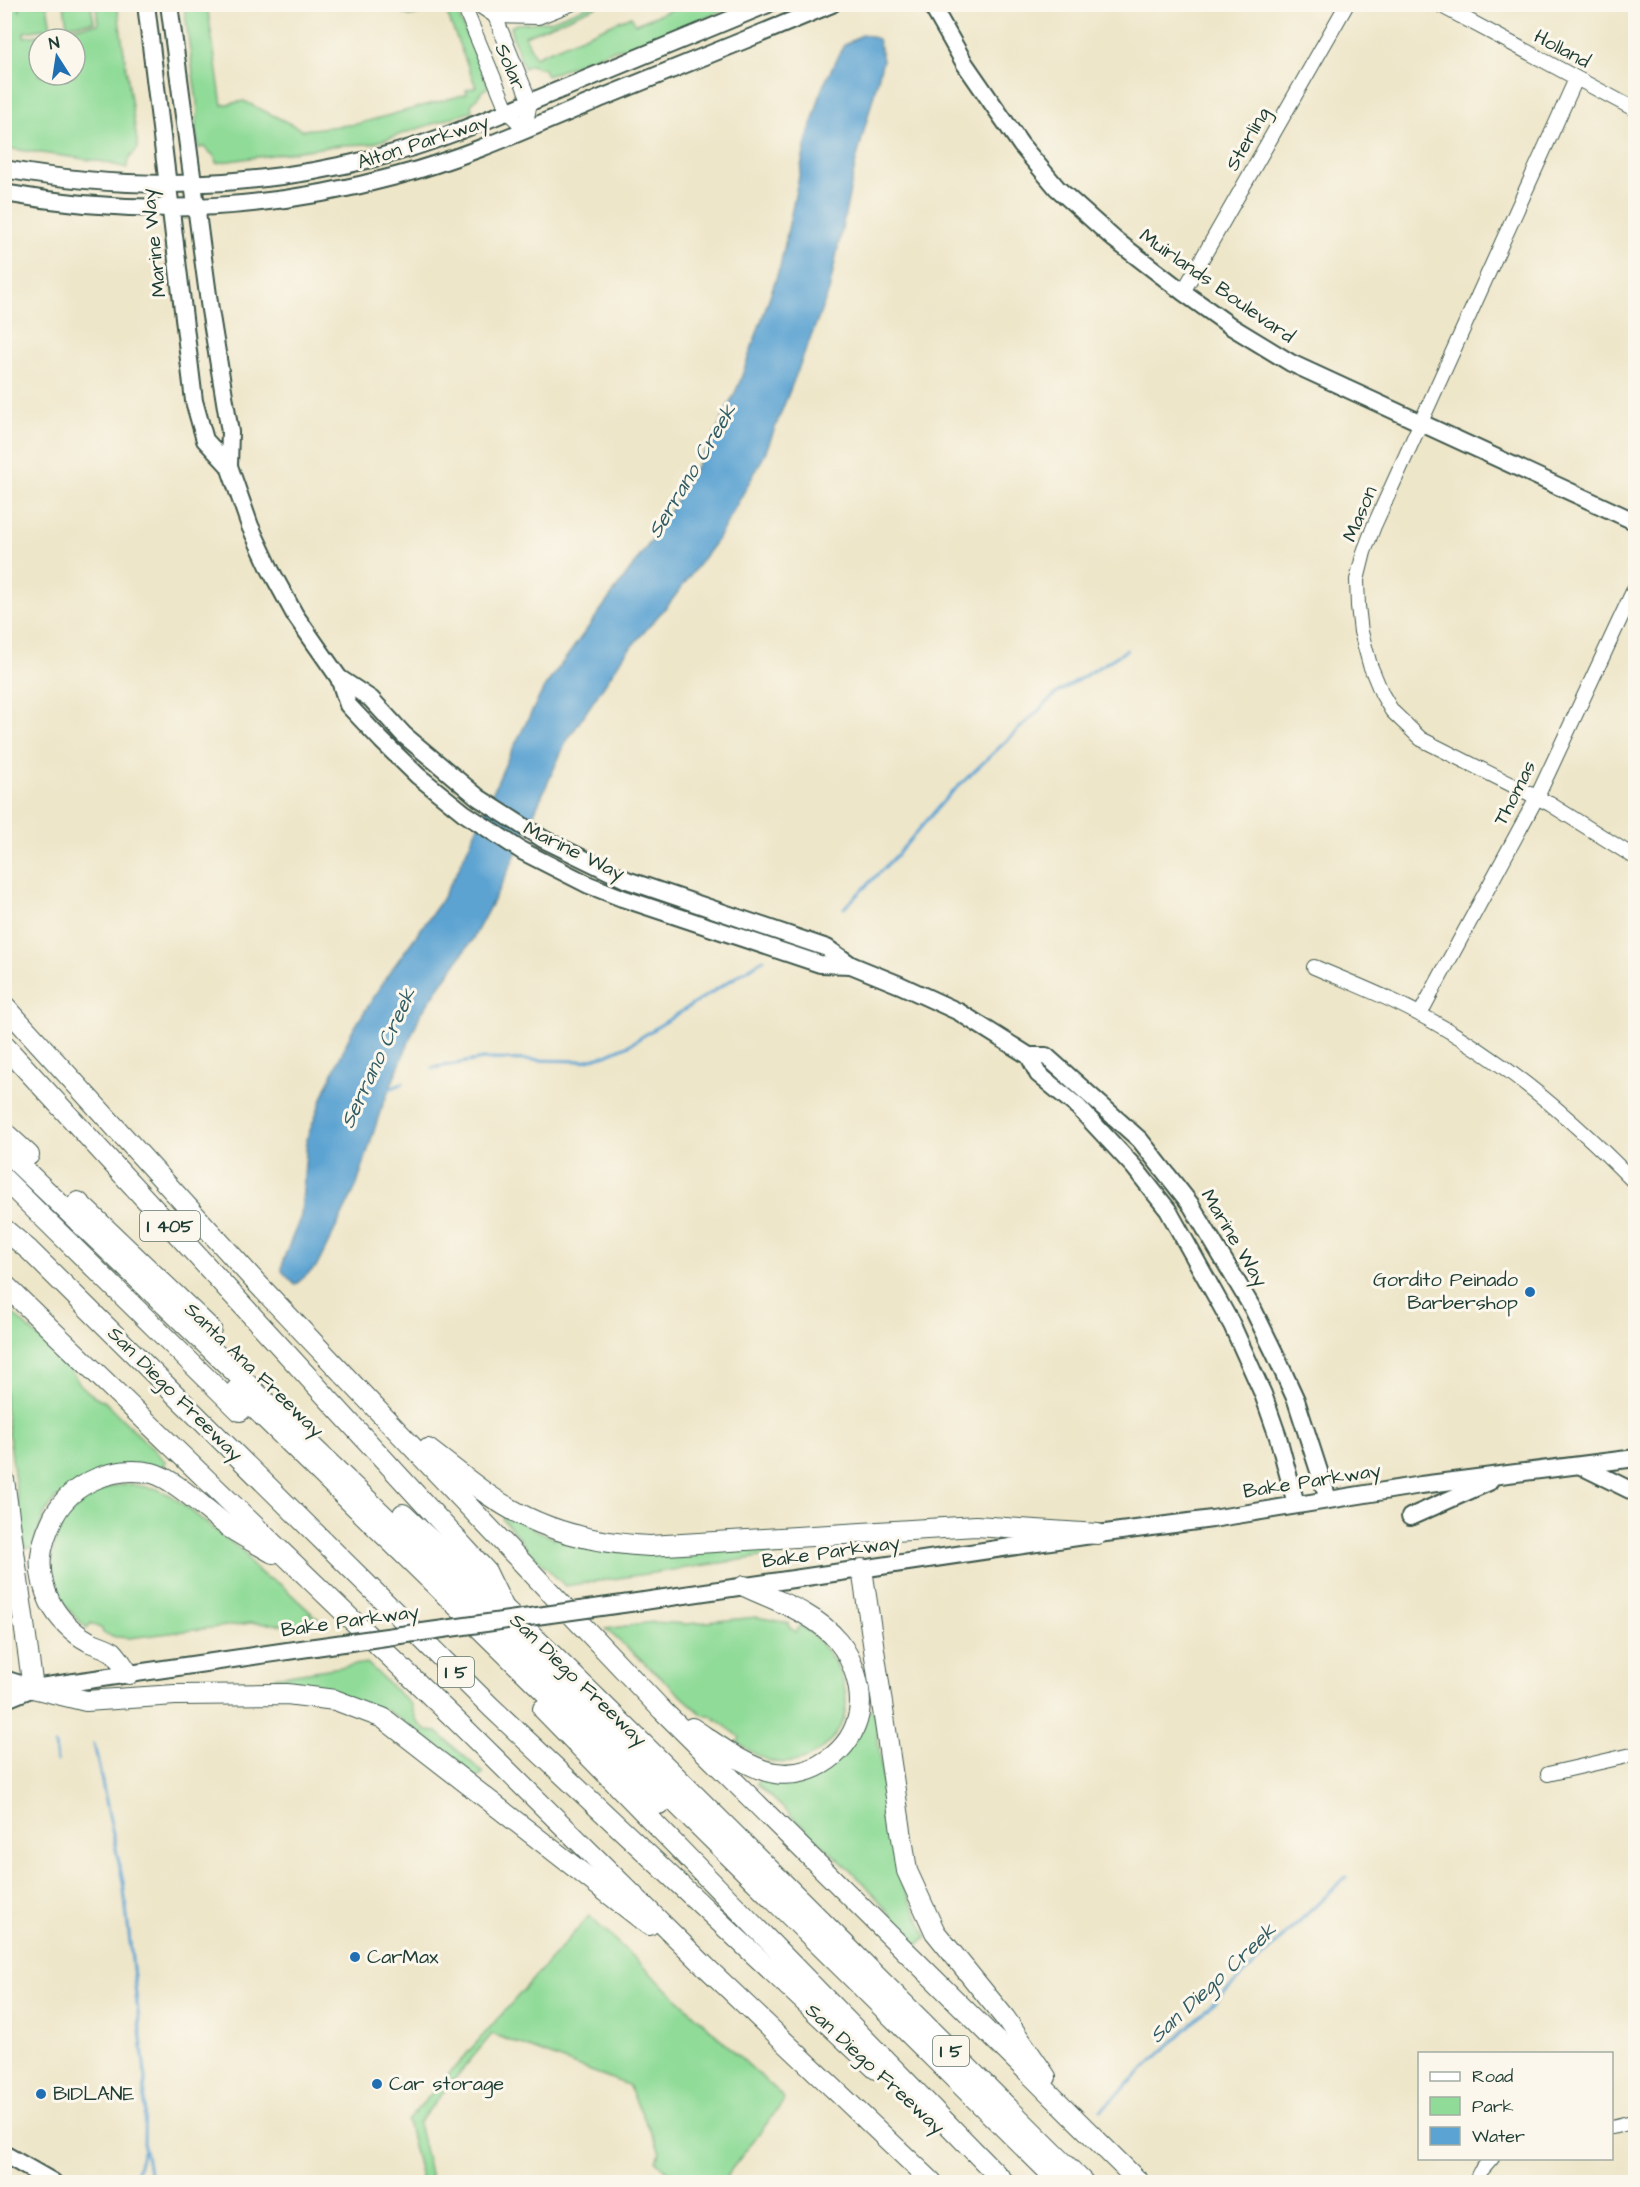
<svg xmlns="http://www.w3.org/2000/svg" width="1640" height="2187" font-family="'Architects Daughter',sans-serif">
<rect width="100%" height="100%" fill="#fbf7ec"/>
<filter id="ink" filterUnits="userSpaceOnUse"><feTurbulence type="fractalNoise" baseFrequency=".0167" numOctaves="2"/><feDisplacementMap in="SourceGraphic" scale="12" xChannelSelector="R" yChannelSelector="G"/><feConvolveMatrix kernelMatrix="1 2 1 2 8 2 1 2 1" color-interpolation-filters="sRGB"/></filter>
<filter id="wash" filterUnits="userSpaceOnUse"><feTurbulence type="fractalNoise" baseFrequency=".008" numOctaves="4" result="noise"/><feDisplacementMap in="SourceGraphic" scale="24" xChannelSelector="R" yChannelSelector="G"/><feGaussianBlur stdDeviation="1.35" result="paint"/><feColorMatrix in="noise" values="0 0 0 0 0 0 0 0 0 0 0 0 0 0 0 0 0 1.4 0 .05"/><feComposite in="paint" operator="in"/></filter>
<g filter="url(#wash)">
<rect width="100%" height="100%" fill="#eee6c9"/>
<g fill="#90db98" stroke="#588c66" stroke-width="1.5">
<path d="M9,5H19L20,12V5H47L51,28L24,32V37L38,35L39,75H75V39H68L67,32L54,34V30L98,24L96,5H117L138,148L128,160L127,168L99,161L5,148L4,24Z"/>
<path d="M64,5H91L94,22L67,25Z"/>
<path d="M184,5H207L222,105L244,101L303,130L357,124L467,94L466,90L476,87L444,6L410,16L385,5H397L410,12L428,5H454L489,87L483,90L471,105L472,111L371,144L341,145L216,163L215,157L204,147L199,148L195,129L198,111Z"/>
<path d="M590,5H600L525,36L535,57L631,16L636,24L682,5H737L642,45L613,50L547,76L544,69L530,65L524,68L511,32V27L516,24L551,21Z"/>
<path d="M4,1305L71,1369C78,1385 88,1394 104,1401L166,1462L160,1469L56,1498L44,1514L33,1547L24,1549L5,1404Z"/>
<path d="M125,1484L155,1488L172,1496L245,1553L251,1565L267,1578L280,1584L320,1621L289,1625L251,1623L129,1638L116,1637L103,1633L102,1629L91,1623L87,1628C27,1579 48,1497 125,1484Z"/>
<path d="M505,1515L553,1538L787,1544L788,1553L565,1586L524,1546L520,1538L502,1519Z"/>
<path d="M757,1617L788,1623L789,1627L796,1632L800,1625C841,1654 868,1711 822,1749C808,1760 788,1766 770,1761C758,1757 748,1750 738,1742L740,1737L710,1715H703L606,1629L653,1622L687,1624Z"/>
<path d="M367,1663L411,1705L417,1722L427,1731L437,1732L483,1773L477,1779L415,1729L387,1711L276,1685L275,1677Z"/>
<path d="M874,1710L891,1844L902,1883L927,1936L917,1946L864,1883L757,1784L761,1779L807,1780L865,1711Z"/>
<path d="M589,1916L784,2098V2101L727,2175L726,2182H670L666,2170L655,2160L660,2152L659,2149L628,2085L492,2034L418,2123L432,2182H422L407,2121Z"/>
</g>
<path fill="#5ba3d2" stroke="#3d7083" stroke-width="1.5" d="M863,34L878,39L883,60L856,161L829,291L764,456L717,540L672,600L625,654L566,742L504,880L472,940L420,1015L380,1112L357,1185L317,1266L295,1285L282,1271L283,1260L301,1216L307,1138L327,1086L351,1033L387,976L439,904L459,868L508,758L544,688L654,537L715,435L739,384L780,267L806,143L823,86L844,45Z"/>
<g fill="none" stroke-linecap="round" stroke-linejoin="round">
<g stroke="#5ba3d2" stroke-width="3">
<path d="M844,908L897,855L948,796L1057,693L1127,650"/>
<path d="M432,1068L483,1059L584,1061L606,1055L629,1045L764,959"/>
<path d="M385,1091L403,1083"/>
<path d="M94,1744L123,1882L145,2073L144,2148L137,2171"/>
<path d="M55,1745L57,1762"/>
<path d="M1101,2110L1346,1877"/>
<path d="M145,2150L150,2177"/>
</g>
</g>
</g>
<g filter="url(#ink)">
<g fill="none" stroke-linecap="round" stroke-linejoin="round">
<defs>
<g id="minor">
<path d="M463,4L508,112L525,129"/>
<path d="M477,4L495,16L538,17L571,4"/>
<path d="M1438,4L1636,110"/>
<path d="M495,16L530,102L525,129"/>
<path d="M1576,79L1374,526L1364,552L1357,580L1358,606L1361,632L1370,665L1382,694L1392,711L1421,739L1550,804L1636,858"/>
<path d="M1183,292L1347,4"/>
<path d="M1314,967C1350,982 1386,996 1419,1014C1501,1057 1572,1118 1636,1184"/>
<path d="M1420,1014L1537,797L1636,585"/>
<path d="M1548,1774L1636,1754"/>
<path d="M1612,2127L1636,2121"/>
<path d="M1475,2182L1480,2172L1492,2158"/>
</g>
<g id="major">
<path d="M146,4L194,401L205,440L229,466"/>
<path d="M169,4L210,310L230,432L229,466L250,526L271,571L295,615L339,678L348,705L382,741L418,776L464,813L522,851L589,885L622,898L820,964L851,965"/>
<path d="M931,4L965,64L1021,145L1057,188L1114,239L1183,292L1232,327L1291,363L1636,522"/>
<path d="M4,169C134,192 255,189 383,156C439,141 491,118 545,96C619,66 693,35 768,4"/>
<path d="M4,193C135,217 268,211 396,176C468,157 536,125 604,97C680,66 756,36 832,4"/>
<path d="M339,678L371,699L404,735L479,798L543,839L627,880L827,948L851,965L900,985L959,1012L1029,1056L1038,1074L1078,1107L1134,1167L1168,1210L1232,1325L1263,1394L1278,1437L1296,1504"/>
<path d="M1029,1056H1046L1140,1140L1191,1205L1253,1309L1275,1354L1296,1400L1328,1499"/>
<path d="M1581,1466L1630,1490"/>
<path d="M1410,1517L1489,1482"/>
<path d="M644,1601L1098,1534L1212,1519L1421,1485L1636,1458"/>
<path d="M4,1679L33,1688"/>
<path d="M4,1700L33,1688L315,1647"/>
<path d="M4,2154L53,2182"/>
</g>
<g id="highway">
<path d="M4,1005L254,1280L662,1710L1139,2182"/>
<path d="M4,1045L486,1571L504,1608C700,1797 890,1991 1083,2182"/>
<path d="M4,1132L29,1155"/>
<path d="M4,1150L428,1558L1059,2182"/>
<path d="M4,1179L240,1411"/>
<path d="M78,1202L211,1329"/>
<path d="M4,1229L29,1250L492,1708L876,2069"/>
<path d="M4,1284L462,1726L707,1968L932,2182"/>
<path d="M236,1390L659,1804"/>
<path d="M428,1449C460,1473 490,1500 526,1517C565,1536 608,1544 650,1546L976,1526L1098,1534"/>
<path d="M4,1480L33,1688L86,1701L175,1695L287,1694L335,1700L383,1718L649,1925"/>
<path d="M403,1514L495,1600"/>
<path d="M862,1569L907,1871L935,1932L1005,2018L1046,2077"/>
<path d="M129,1674C124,1668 119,1658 113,1652C106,1647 95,1645 88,1641C73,1633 58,1618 50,1602C35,1571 39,1546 54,1516C72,1482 115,1465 152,1473C174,1478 210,1514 230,1528C244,1537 259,1545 273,1553"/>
<path d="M543,1709L1004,2182"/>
<path d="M692,1728C715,1743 748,1769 775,1773C813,1779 852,1751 859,1713C863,1689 853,1659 838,1641C814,1612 776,1601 744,1586"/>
</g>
</defs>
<use href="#minor" stroke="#3e564a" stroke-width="16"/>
<use href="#major" stroke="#3e564a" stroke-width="20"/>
<use href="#highway" stroke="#3e564a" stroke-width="22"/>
<use href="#minor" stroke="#fff" stroke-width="14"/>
<use href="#major" stroke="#fff" stroke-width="16"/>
<use href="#highway" stroke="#fff" stroke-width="20"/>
<defs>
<path id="major-bridge" d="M315,1647L644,1601"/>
</defs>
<use href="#major-bridge" stroke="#3e564a" stroke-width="20" stroke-linecap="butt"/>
<use href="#major-bridge" stroke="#fff" stroke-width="16"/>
</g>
</g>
<g fill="#1f6fb2" stroke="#fbf7ec" stroke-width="2">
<circle cx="1530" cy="1292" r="6"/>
<circle cx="355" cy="1957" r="6"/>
<circle cx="377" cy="2084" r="6"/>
<circle cx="41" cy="2094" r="6"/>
</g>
<g text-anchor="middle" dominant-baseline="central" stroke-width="6" stroke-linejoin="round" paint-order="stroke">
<g fill="#fbf7ec" stroke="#61756b" stroke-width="1.5">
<rect x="140" y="1211" width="60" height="30" rx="4.5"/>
<rect x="438" y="1657" width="36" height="30" rx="4.5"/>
<rect x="933" y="2036" width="36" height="30" rx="4.5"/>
</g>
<g font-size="18" font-weight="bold" fill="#1f3d34">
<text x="170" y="1226">I 405</text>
<text x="456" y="1672">I 5</text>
<text x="951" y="2051">I 5</text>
</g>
<g font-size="20" fill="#1f3d34" stroke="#fbf7ec">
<text transform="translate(1562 49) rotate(28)">Holland</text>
<text transform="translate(510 67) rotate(67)">Solar</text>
<text transform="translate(1248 139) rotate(-60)">Sterling</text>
<text transform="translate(423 142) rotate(-18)">Alton Parkway</text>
<text transform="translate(154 243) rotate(-96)">Marine Way</text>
<text transform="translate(1217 286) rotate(35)">Muirlands Boulevard</text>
<text transform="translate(1360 514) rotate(-67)">Mason</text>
<text transform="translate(1515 793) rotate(-63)">Thomas</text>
<text transform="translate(574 851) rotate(26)">Marine Way</text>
<text transform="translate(1234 1238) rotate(59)">Marine Way</text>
<text transform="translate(254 1370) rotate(44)">Santa Ana Freeway</text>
<text transform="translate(175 1394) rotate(45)">San Diego Freeway</text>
<text transform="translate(1312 1481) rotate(-9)">Bake Parkway</text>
<text transform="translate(831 1552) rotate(-8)">Bake Parkway</text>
<text transform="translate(350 1621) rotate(-8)">Bake Parkway</text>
<text transform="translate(578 1680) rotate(44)">San Diego Freeway</text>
<text transform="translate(875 2069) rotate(43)">San Diego Freeway</text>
</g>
<g font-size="20" fill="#1f3d34" stroke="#fbf7ec" text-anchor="start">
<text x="1518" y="1280" text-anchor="end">Gordito Peinado<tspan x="1518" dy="23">Barbershop</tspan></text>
<text x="367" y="1957">CarMax</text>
<text x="389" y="2084">Car storage</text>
<text x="53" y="2094">BIDLANE</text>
</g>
<g font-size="21" font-style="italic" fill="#315c63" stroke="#fbf7ec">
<text transform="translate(692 471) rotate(-59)">Serrano Creek</text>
<text transform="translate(378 1058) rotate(-65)">Serrano Creek</text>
<text transform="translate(1213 1983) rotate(-43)">San Diego Creek</text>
</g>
</g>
<rect width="1640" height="2187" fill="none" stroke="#fbf7ec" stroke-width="24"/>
<rect x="1418" y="2052" width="195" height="108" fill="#fbf7ec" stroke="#a3ada2" stroke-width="1.5"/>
<rect x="1430" y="2072" width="30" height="9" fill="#ffffff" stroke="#a3ada2" stroke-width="1.5"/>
<text x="1472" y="2082" font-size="18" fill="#1f3d34">Road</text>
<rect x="1430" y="2097" width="30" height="18" fill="#90db98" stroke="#a3ada2" stroke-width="1.5"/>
<text x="1472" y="2112" font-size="18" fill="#1f3d34">Park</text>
<rect x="1430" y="2127" width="30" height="18" fill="#5ba3d2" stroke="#a3ada2" stroke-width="1.5"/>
<text x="1472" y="2142" font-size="18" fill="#1f3d34">Water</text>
<g transform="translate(57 57) rotate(348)"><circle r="28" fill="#fbf7ec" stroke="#a3ada2" stroke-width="1.5"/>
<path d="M0-4.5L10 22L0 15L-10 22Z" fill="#1f6fb2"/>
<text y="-9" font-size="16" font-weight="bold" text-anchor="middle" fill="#1f3d34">N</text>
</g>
</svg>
